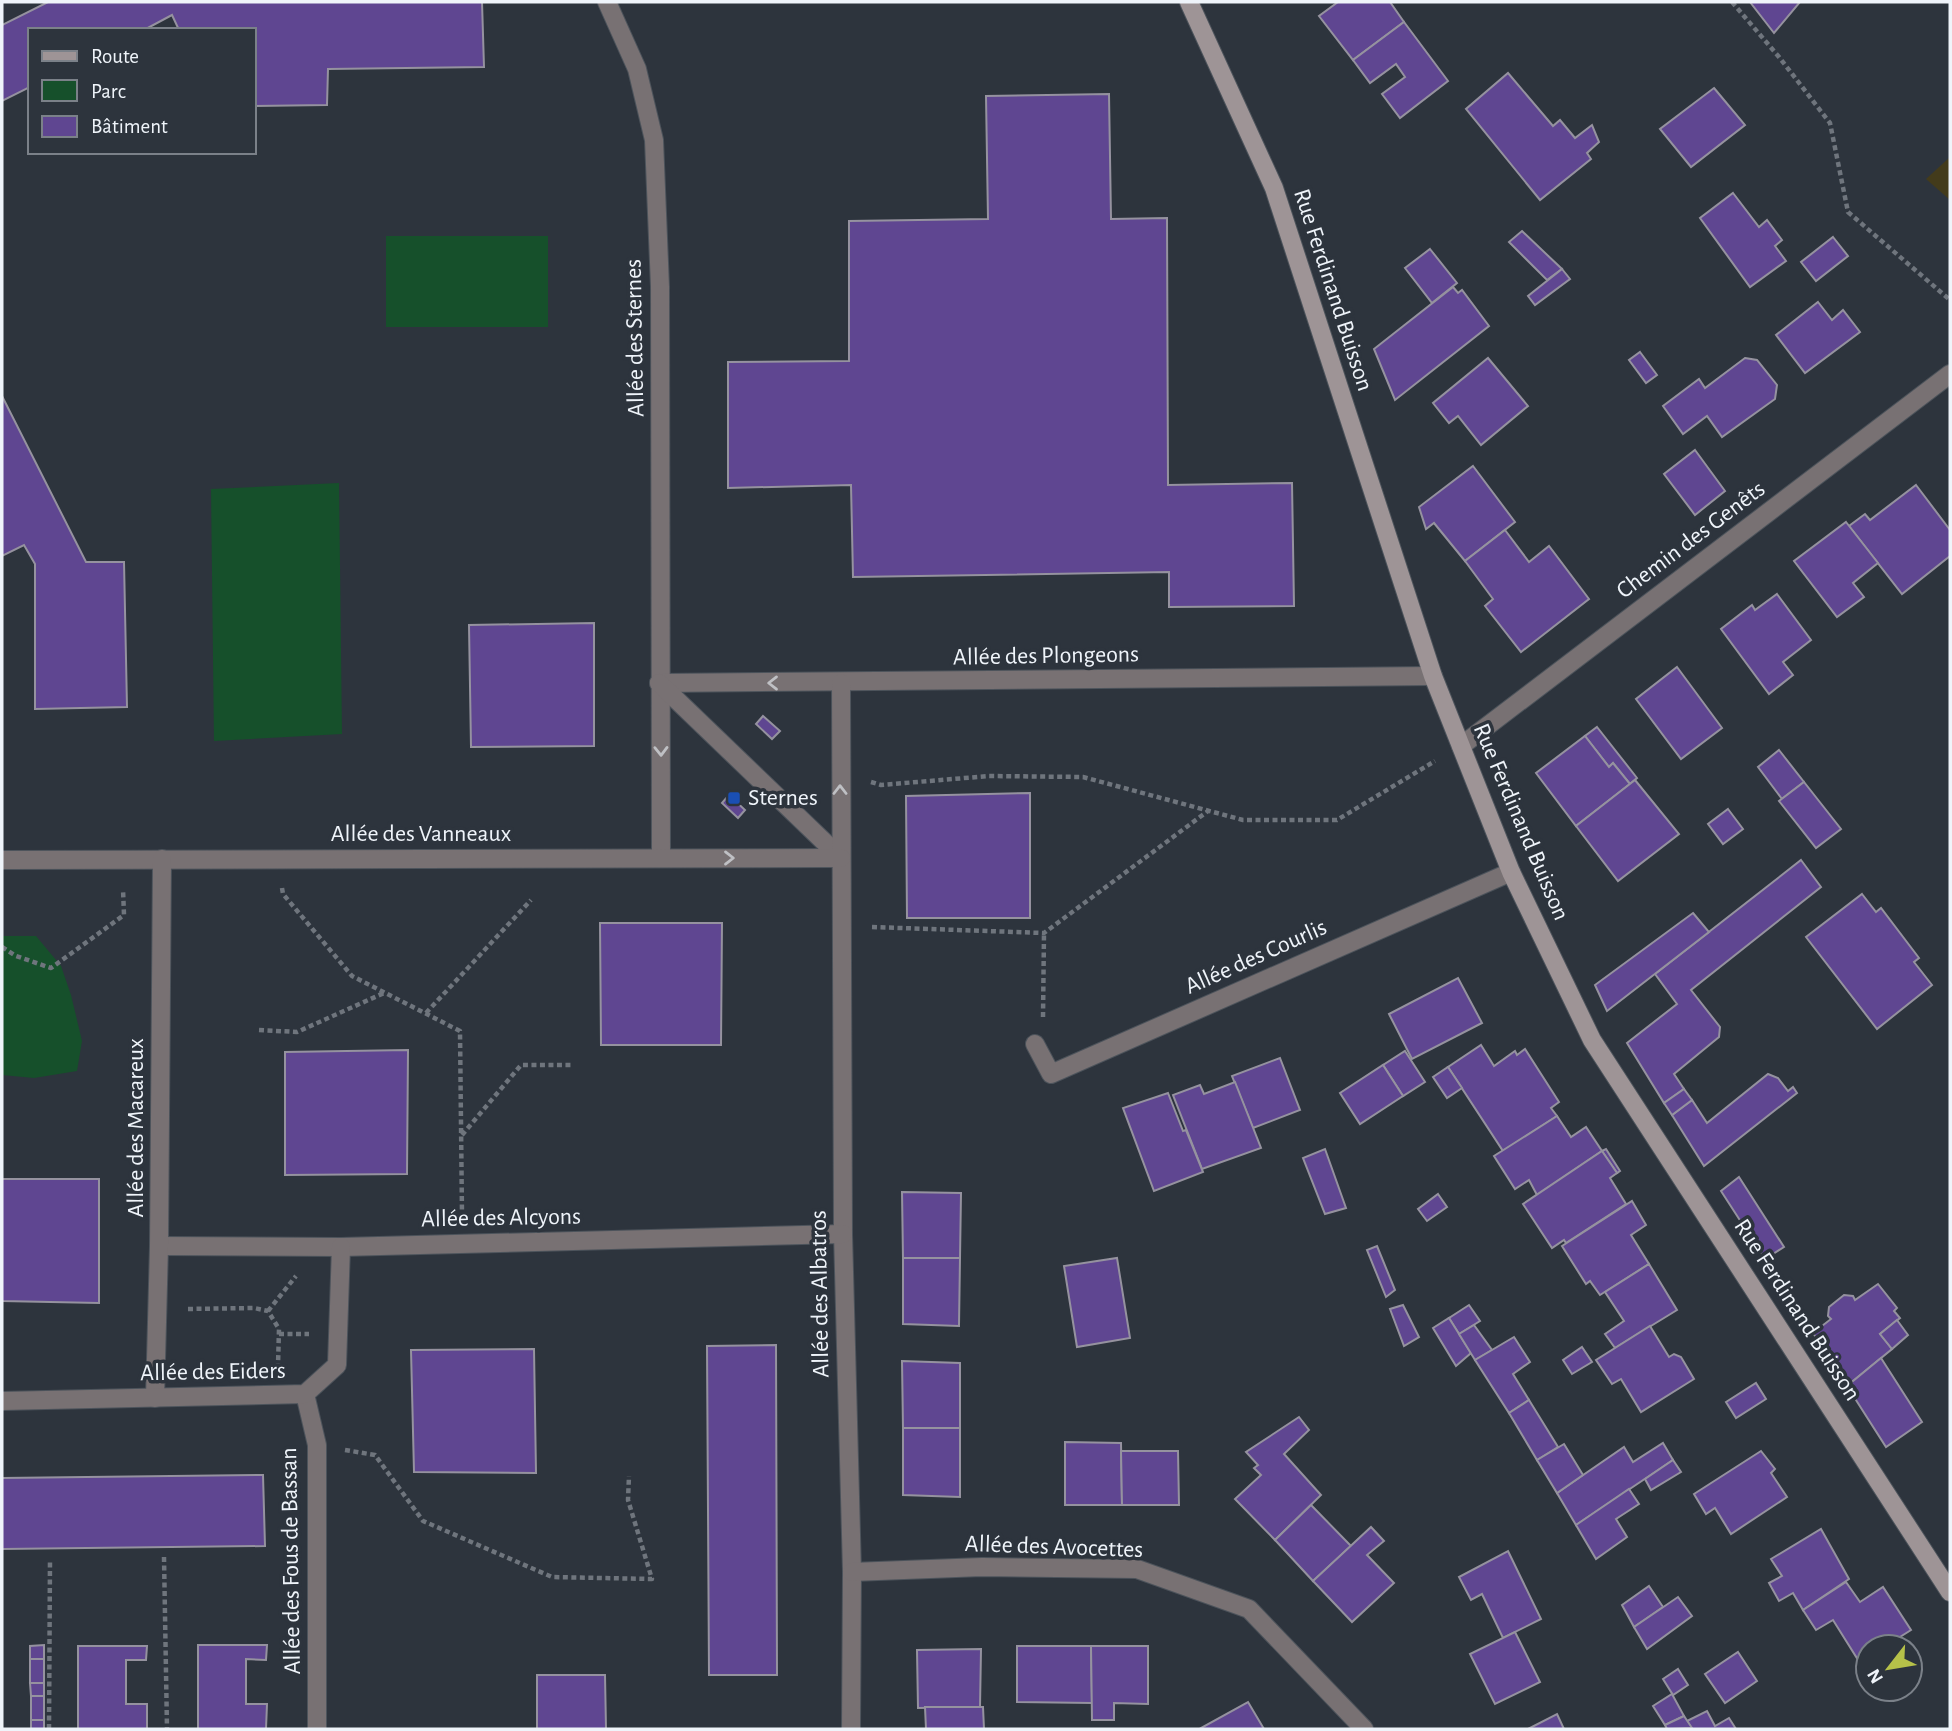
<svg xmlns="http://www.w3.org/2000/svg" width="1952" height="1731" font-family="'Alegreya Sans',sans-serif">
<rect width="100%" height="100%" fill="#2d343d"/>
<g fill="#16502b">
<rect x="386" y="236" width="162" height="91"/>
<path d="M339,483L342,734L214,741L211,489Z"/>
<path d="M2,936H36L61,966L71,995L82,1041L77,1071L34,1078L2,1075Z"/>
</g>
<path fill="#433b1b" d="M1950,157V200L1926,179Z"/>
<g fill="#5f4691" stroke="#95929f" stroke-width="2">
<path d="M48,2H482L484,67L328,69L327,105L254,106V30H179L172,15L144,30H30V87L2,101V25Z"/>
<path d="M1338,2H1390L1404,22L1353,60L1319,16Z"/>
<path d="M1750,2H1800L1774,33Z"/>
<path d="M1404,22L1448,81L1400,118L1382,94L1405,77L1396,64L1370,83L1353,60Z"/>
<path d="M1508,73L1553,126L1560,120L1575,138L1592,125L1599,142L1587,153L1591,159L1540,200L1466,109Z"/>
<path d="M1714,88L1745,125L1691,167L1660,129Z"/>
<path d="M1109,94L1111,219L1167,218L1168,485L1292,483L1294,606L1169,607V572L853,577L851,485L728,488V362L849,361V221L988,219L986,96Z"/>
<path d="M1733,193L1759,227L1767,220L1782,240L1775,246L1786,261L1750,287L1700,218Z"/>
<path d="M1522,231L1562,269L1547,280L1509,242Z"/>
<path d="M1833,237L1848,256L1816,281L1801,262Z"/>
<path d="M1430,249L1457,283L1432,303L1405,268Z"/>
<path d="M1562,269L1570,279L1535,305L1528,296Z"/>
<path d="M1453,287L1458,293L1462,290L1489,326L1395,400L1374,349Z"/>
<path d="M1818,302L1832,320L1843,310L1860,332L1805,373L1776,335Z"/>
<path d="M1640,352L1657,375L1646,383L1629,360Z"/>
<path d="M1488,358L1528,406L1481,445L1458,416L1449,423L1433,403Z"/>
<path d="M1745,358L1757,360L1777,385L1775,399L1722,437L1707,416L1683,434L1663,406L1699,379L1705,388Z"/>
<path d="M2,396L86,562H124L127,707L35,709V564L24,545L2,556Z"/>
<path d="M1695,450L1725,491L1695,515L1664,474Z"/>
<path d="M1473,466L1515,522L1465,561L1434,523L1426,529L1419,507Z"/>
<path d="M1916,485L1950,530V556L1902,594L1849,526L1865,514L1870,520Z"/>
<path d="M1846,522L1878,563L1853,583L1864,597L1837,617L1794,561Z"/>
<path d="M1505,530L1529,562L1549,546L1589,599L1521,652L1485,606L1493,599L1465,561Z"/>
<path d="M1777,594L1811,640L1783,662L1793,675L1769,694L1721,629L1752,605L1755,610Z"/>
<path d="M594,623V746L471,747L469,625Z"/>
<path d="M1677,667L1722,728L1681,759L1636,699Z"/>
<path d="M763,716L780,731L772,739L756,724Z"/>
<path d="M1597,727L1637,778L1630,784L1613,763L1609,767L1585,736Z"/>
<path d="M1585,736L1609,767L1613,763L1630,784L1576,826L1536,773Z"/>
<path d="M1779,750L1804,782L1782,799L1758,767Z"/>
<path d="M1635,780L1679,834L1618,881L1576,826Z"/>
<path d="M1804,782L1841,829L1816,848L1779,801Z"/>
<path d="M1030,793V918H907L906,796Z"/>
<path d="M729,795L745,810L738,818L722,803Z"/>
<path d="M1728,809L1743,829L1723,844L1708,824Z"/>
<path d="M1801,860L1821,887L1691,990L1720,1027L1719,1037L1674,1074L1684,1089L1664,1103L1627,1043L1677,1004L1655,974Z"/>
<path d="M1862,894L1876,912L1881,908L1919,958L1914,962L1932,985L1877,1029L1806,937Z"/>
<path d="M1693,913L1709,932L1607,1011L1595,985Z"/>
<path d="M600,923H722L721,1045H601Z"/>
<path d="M1458,978L1482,1023L1412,1059L1389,1014Z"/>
<path d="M1481,1045L1494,1066L1515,1051L1517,1055L1525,1049L1559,1102L1551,1108L1557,1116L1503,1151L1448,1067Z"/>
<path d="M408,1050L407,1174L285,1175V1052Z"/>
<path d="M1405,1051L1425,1082L1403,1096L1383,1065Z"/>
<path d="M1280,1058L1300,1110L1253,1128L1232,1076Z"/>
<path d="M1383,1065L1403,1096L1360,1124L1340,1093Z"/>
<path d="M1448,1067L1462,1088L1447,1098L1433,1077Z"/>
<path d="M1768,1074L1778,1078L1788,1091L1793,1087L1797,1093L1704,1166L1672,1115L1692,1100L1707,1123Z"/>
<path d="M1235,1082L1261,1148L1202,1169L1173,1095L1200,1085L1204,1094Z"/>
<path d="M1684,1089L1692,1100L1672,1115L1664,1103Z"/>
<path d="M1168,1093L1183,1131L1186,1130L1203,1172L1154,1191L1123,1108Z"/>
<path d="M1557,1116L1571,1137L1586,1127L1602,1151L1537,1195L1529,1180L1515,1189L1494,1156Z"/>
<path d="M1325,1149L1346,1208L1325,1214L1303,1158Z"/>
<path d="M1606,1149L1620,1171L1617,1173L1602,1151Z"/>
<path d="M1602,1151L1617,1173L1610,1178L1626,1204L1566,1243L1564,1240L1552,1248L1523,1204Z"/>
<path d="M1739,1177L1784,1247L1765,1259L1721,1191Z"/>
<path d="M2,1179H99V1303L2,1301Z"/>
<path d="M902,1192L961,1193L960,1258H903Z"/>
<path d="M1438,1194L1447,1207L1427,1221L1418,1209Z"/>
<path d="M1632,1201L1646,1225L1631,1235L1649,1264L1600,1295L1590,1281L1586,1284L1562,1246Z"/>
<path d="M1377,1246L1395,1290L1386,1297L1367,1250Z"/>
<path d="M903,1258H960L959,1326L903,1324Z"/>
<path d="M1117,1258L1130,1338L1077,1347L1064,1266Z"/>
<path d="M1649,1264L1677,1310L1615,1348L1605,1334L1624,1321L1605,1292Z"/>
<path d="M1878,1284L1897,1308L1894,1311L1900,1318L1880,1334L1892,1349L1847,1386L1813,1333L1831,1319L1828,1316L1829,1307L1844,1295L1853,1296L1855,1300Z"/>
<path d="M1403,1305L1419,1337L1404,1346L1390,1309Z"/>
<path d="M1469,1305L1480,1321L1459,1334L1449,1318Z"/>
<path d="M1449,1318L1471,1353L1456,1366L1433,1328Z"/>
<path d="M1897,1320L1908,1335L1892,1349L1880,1334Z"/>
<path d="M1474,1325L1492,1350L1475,1360L1459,1334Z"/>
<path d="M1650,1326L1669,1357L1674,1354L1681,1357L1694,1379L1641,1412L1621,1379L1612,1384L1596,1360Z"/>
<path d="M1514,1337L1530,1362L1513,1374L1529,1400L1509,1413L1475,1360Z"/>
<path d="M776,1345L777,1675H709L707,1346Z"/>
<path d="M1582,1347L1592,1362L1572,1374L1563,1360Z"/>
<path d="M534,1349L536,1473L414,1472L411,1350Z"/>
<path d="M1881,1358L1922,1422L1886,1447L1847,1386Z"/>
<path d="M902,1361L960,1363V1428H903Z"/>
<path d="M1756,1383L1766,1399L1736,1418L1726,1402Z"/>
<path d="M1529,1400L1558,1447L1537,1460L1509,1413Z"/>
<path d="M1299,1417L1309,1430L1284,1454L1321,1495L1275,1540L1235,1499L1261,1475L1254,1468L1258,1465L1246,1452Z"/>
<path d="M903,1428H960V1497L903,1495Z"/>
<path d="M1065,1442L1121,1443L1122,1505H1065Z"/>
<path d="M1663,1443L1673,1460L1576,1525L1557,1493L1624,1447L1633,1462Z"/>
<path d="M1564,1444L1583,1475L1557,1493L1537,1460Z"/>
<path d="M1121,1451H1178L1179,1505H1122Z"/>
<path d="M1761,1451L1775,1469L1771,1473L1787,1497L1731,1534L1715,1508L1706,1514L1694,1494Z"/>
<path d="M1673,1460L1681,1472L1651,1490L1645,1479Z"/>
<path d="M263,1475L265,1546L2,1549V1478Z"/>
<path d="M1629,1489L1639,1504L1616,1519L1627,1537L1596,1559L1576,1525Z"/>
<path d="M1311,1505L1351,1546L1313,1581L1275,1540Z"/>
<path d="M1371,1527L1384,1541L1367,1555L1394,1583L1352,1622L1313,1581Z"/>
<path d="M1821,1529L1849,1579L1803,1610L1793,1593L1779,1601L1769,1583L1782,1576L1771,1559Z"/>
<path d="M1508,1551L1541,1619L1503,1638L1482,1594L1471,1600L1459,1577Z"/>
<path d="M1846,1582L1860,1602L1883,1587L1911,1630L1884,1647H1868V1658L1860,1663L1833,1620L1816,1630L1803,1610Z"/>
<path d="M1649,1586L1663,1607L1634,1627L1622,1605Z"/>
<path d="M1678,1597L1692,1616L1647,1649L1634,1627Z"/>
<path d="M1515,1632L1540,1682L1495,1704L1470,1654Z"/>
<path d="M44,1645V1659H30V1646Z"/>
<path d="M198,1645H267L266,1660L246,1659V1704H267L266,1729H198Z"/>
<path d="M78,1646H147L146,1660H126V1704H147V1729H78Z"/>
<path d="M1017,1646H1091L1092,1703L1017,1702Z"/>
<path d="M1091,1646H1148V1704L1114,1703V1720H1092Z"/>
<path d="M981,1649L980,1707L918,1708L917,1650Z"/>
<path d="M1738,1652L1757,1681L1725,1703L1705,1674Z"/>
<rect x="30" y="1659" width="14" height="24"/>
<path d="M1678,1669L1688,1685L1673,1695L1663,1679Z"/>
<path d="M537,1675H605L606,1729H537Z"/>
<path d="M30,1683H44V1696H31Z"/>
<path d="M1672,1694L1684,1716L1665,1725L1653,1706Z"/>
<rect x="31" y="1696" width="13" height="24"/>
<path d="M1248,1702L1264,1729H1202L1201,1728Z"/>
<path d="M925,1707H983L984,1729H926Z"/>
<path d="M1707,1711L1715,1726L1729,1718L1736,1729H1692L1687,1721Z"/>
<path d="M1557,1714L1564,1729H1528Z"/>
<path d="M1684,1716L1692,1728L1667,1729L1665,1725Z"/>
<rect x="31" y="1720" width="13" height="9"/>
</g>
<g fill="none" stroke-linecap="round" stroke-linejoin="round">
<defs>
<g id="street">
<path d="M607,2L637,69L654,140L660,287L661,858"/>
<path d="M659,683L1433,676"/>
<path d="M659,683L841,858"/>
<path d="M841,683L843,1234L852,1572L851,1729"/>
<path d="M1461,746L1950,374"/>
<path d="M2,860L841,858"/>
<path d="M1035,1044L1051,1074L1511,872"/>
<path d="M159,1246L341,1247L843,1234"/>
<path d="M305,1394L317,1445V1729"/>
<path d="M155,1398L159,1246L162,859"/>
<path d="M2,1401L305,1394L337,1365L341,1247"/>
<path d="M852,1572L982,1567L1137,1569L1249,1609L1364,1729"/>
</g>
<path id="secondary" d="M1189,2L1274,188L1433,676L1511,872L1592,1040L1950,1592"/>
</defs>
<use href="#street" stroke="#4c535b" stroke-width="20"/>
<use href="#secondary" stroke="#4c535b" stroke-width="20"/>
<g stroke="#6f757d" stroke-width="4.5" stroke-dasharray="5 3.5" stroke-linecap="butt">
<path d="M1732,2L1779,57L1830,123L1848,212L1950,300"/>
<path d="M871,782L881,785L989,776L1083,777L1243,820H1337L1435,761"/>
<path d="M282,888L283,894L352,976L460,1031L462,1215"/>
<path d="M872,927L1044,933L1208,811"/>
<path d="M2,947L16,956L51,968L124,915L123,889"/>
<path d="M426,1013L531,900"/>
<path d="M1043,1017L1044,933"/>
<path d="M259,1030L297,1032L384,993"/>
<path d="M462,1135L521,1065H571"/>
<path d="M188,1309L254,1308L268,1311L279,1329L278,1366"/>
<path d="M268,1311L296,1276"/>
<path d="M279,1334H309"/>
<path d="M345,1450L375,1455L423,1521L552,1577L652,1579L628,1500L629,1476"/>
<path d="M164,1557L167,1729"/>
<path d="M49,1729L50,1559"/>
</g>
<use href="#street" stroke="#787173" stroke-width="18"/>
<use href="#secondary" stroke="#9e9496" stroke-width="18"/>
</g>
<defs><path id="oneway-chevron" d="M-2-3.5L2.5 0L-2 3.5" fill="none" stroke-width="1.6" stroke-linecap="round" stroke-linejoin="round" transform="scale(1.75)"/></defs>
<g stroke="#bfc0c4">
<use href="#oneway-chevron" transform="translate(773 683) rotate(180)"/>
<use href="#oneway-chevron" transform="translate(661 751) rotate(89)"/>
<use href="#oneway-chevron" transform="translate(840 790) rotate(-90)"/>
<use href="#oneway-chevron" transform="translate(729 858)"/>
</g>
<rect fill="#1a4fb4" stroke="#2d343d" stroke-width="2.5" x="727" y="791" width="14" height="14" rx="3.5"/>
<g text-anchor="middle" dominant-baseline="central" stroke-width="7" stroke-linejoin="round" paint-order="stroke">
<g font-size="24" fill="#eff4fa" stroke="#2d343d">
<text transform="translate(1333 290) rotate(72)">Rue Ferdinand Buisson</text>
<text transform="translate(635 338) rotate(-91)">Allée des Sternes</text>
<text transform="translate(1691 540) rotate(-37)">Chemin des Genêts</text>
<text transform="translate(1046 656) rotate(-1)">Allée des Plongeons</text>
<text transform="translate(1521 822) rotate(67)">Rue Ferdinand Buisson</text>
<text x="421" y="834">Allée des Vanneaux</text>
<text transform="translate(1256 957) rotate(-24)">Allée des Courlis</text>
<text transform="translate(136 1128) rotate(-90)">Allée des Macareux</text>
<text transform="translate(501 1218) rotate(-1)">Allée des Alcyons</text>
<text transform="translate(820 1294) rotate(-91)">Allée des Albatros</text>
<text transform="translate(1797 1310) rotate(57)">Rue Ferdinand Buisson</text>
<text transform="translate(213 1372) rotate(-1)">Allée des Eiders</text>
<text transform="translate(1054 1547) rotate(2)">Allée des Avocettes</text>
<text transform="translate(291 1561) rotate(-91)">Allée des Fous de Bassan</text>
</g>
<g font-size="24" fill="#eff4fa" stroke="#2d343d" text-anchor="start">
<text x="748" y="798">Sternes</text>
</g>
</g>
<rect width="1952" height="1731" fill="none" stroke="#eff4fa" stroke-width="7"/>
<rect x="28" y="28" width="228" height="126" fill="#2d343d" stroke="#7b8189" stroke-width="2"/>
<rect x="42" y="51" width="35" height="10" fill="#9e9496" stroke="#7b8189" stroke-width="2"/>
<text x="91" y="63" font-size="21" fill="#eff4fa">Route</text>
<rect x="42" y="80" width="35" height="21" fill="#16502b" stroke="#7b8189" stroke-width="2"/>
<text x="91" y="98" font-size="21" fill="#eff4fa">Parc</text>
<rect x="42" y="116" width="35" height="21" fill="#5f4691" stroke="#7b8189" stroke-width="2"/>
<text x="91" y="133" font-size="21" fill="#eff4fa">Bâtiment</text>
<g transform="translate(1889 1668) rotate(239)"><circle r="33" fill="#2d343d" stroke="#7b8189" stroke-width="2"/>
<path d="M0-5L12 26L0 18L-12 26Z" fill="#b6c149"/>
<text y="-10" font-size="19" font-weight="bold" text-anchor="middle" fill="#eff4fa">N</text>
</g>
</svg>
